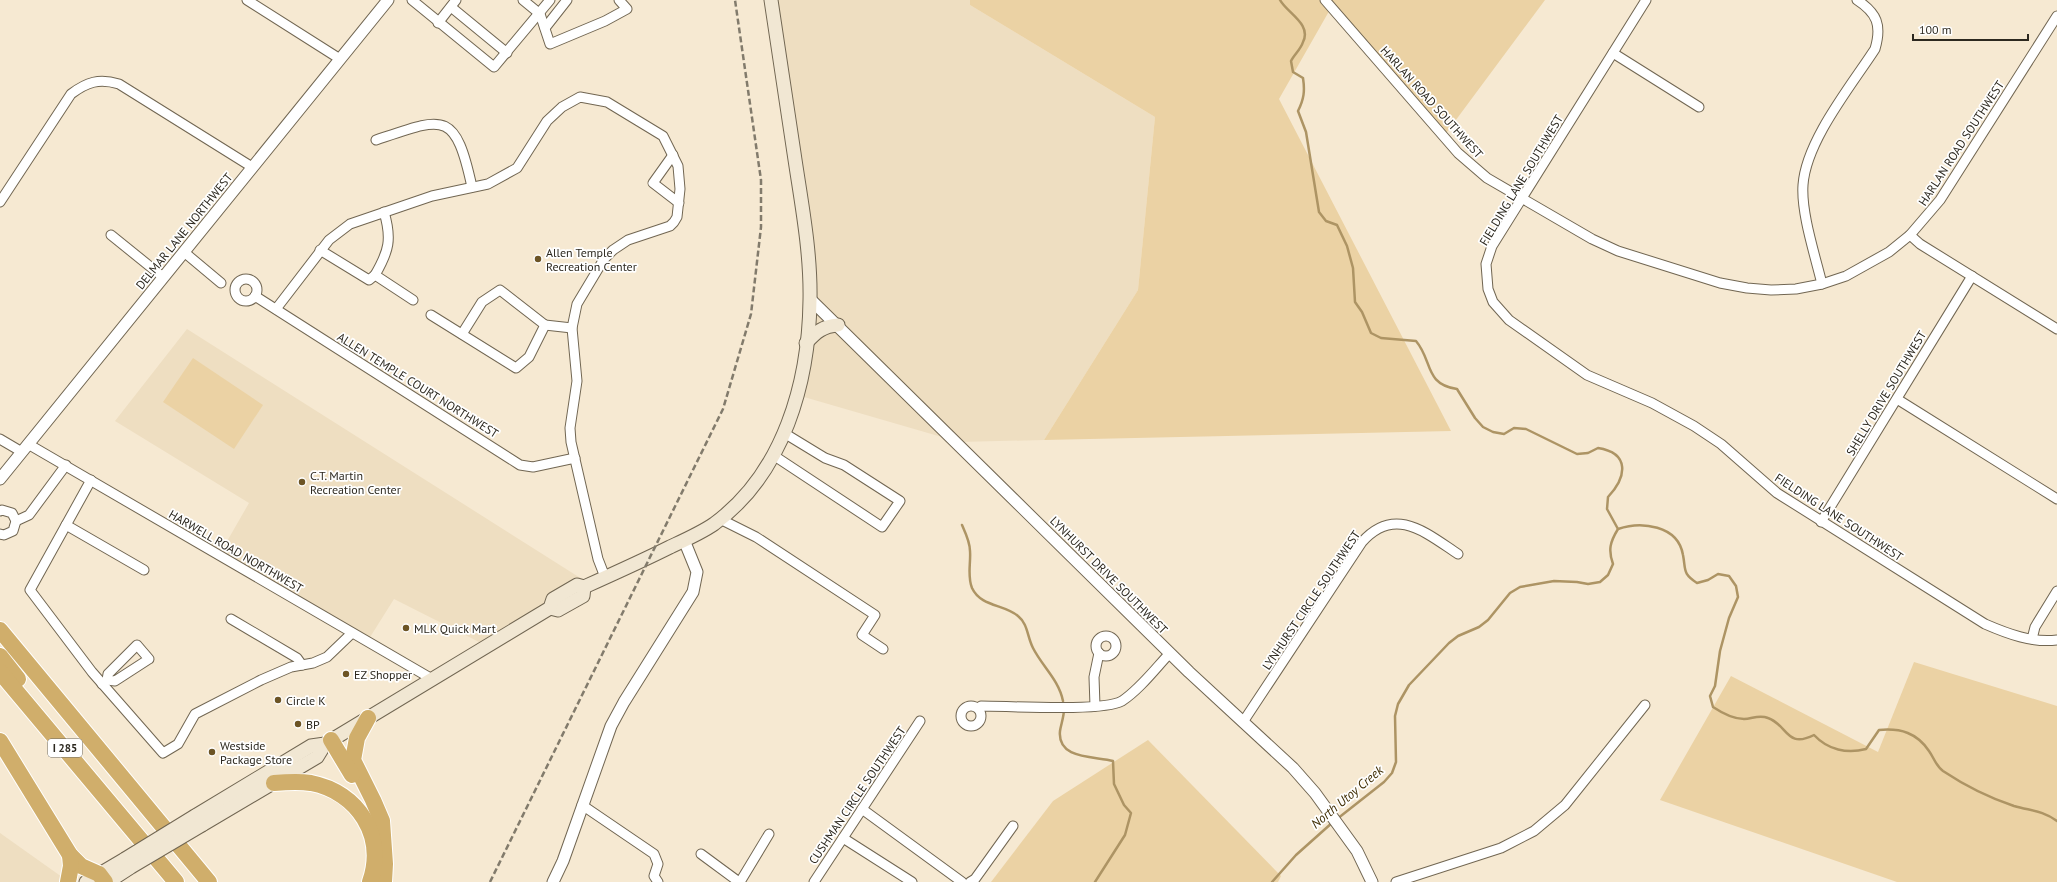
<svg xmlns="http://www.w3.org/2000/svg" width="2057" height="882" font-family="'PT Sans',sans-serif">
<rect width="100%" height="100%" fill="#f6e9d2"/>
<g fill="#eedec1">
<path d="M770,0H970V5L1155,117L1138,290L1044,440L959,442L804,397L809,323V257Z"/>
<path d="M187,329L593,586L489,647L394,599L367,642L222,550L249,503L115,421Z"/>
<path d="M0,833L69,882H0Z"/>
</g>
<g fill="#ebd2a4">
<path d="M970,0H1545L1444,136L1332,6L1279,99L1451,431L1044,440L1138,290L1155,117L970,5Z"/>
<path d="M193,358L263,405L234,449L163,402Z"/>
<path d="M1914,662L2057,706V882H1897L1660,800L1731,676L1878,752Z"/>
<path d="M1148,740L1281,876L1278,882H991L1053,801Z"/>
</g>
<g fill="none" stroke-linecap="round" stroke-linejoin="round">
<g stroke="#ad9464" stroke-width="2.5">
<path d="M1280,0C1287,13 1312,24 1303,42C1301,49 1294,55 1291,61L1293,72L1303,78C1305,91 1304,99 1298,111L1306,132L1319,212L1326,221L1337,225L1347,246L1353,268L1355,302L1362,312L1371,333L1381,338L1416,341C1433,361 1424,384 1457,389L1475,418L1483,427L1493,432L1504,434L1514,428L1526,429L1577,454L1588,453L1598,448C1630,453 1627,477 1608,497L1607,509L1618,529"/>
<path d="M962,525C966,534 970,542 970,551C971,563 967,576 972,588C981,607 1004,604 1018,616C1028,624 1027,636 1033,648C1042,666 1059,680 1063,701"/>
<path d="M1064,709C1064,717 1061,724 1060,731C1057,760 1095,756 1113,761L1114,784L1124,805L1131,813L1125,835L1095,882"/>
<path d="M1337,819L1384,782L1392,773L1396,762L1395,716L1398,704L1409,685L1449,643L1458,636L1479,627L1488,620L1510,593L1520,587L1554,581L1577,582L1588,584L1600,582L1608,575L1613,564C1608,550 1610,542 1618,529C1641,521 1678,525 1683,555C1686,570 1682,573 1697,583L1708,580L1718,574L1729,576L1736,586L1738,597L1729,618L1720,651L1715,686L1710,696L1713,707C1722,713 1733,719 1744,719C1752,719 1759,714 1768,718C1788,725 1786,749 1814,735C1828,750 1847,754 1866,749L1879,730C1901,728 1917,733 1929,751C1934,758 1936,766 1943,771C1964,785 1990,798 2014,806C2031,811 2042,810 2057,821"/>
<path d="M1272,882L1296,855L1333,822"/>
</g>
<defs>
<g id="minor">
<path d="M247,0L340,59"/>
<path d="M412,0L494,67L550,0"/>
<path d="M523,0L540,14L550,44L605,21L627,9L619,0"/>
<path d="M1325,0L1458,153L1487,178L1592,239L1618,251L1720,283L1747,288L1771,290L1796,289L1822,284L1846,276L1889,252L1910,235L1940,200L2057,16"/>
<path d="M1646,0L1492,246L1486,264L1488,289L1493,302L1509,320L1587,375L1652,403L1694,426L1721,444L1777,493L1985,624C2008,634 2032,643 2057,640"/>
<path d="M451,7L507,53"/>
<path d="M438,23L456,0"/>
<path d="M545,28L567,0"/>
<path d="M1613,53L1699,107"/>
<path d="M376,140C444,117 455,109 472,187"/>
<path d="M673,155L653,183L679,203"/>
<path d="M0,202L71,94C87,82 99,78 119,84L252,167"/>
<path d="M111,235L163,277"/>
<path d="M1910,235L1920,244L2057,329"/>
<path d="M320,250L369,280L375,275L413,300"/>
<path d="M184,252L221,283"/>
<path d="M375,275C389,251 392,239 384,212"/>
<circle cx="246" cy="290" r="11"/>
<path d="M1822,284C1815,255 1801,213 1803,185C1806,141 1851,86 1875,49C1882,25 1877,13 1857,0"/>
<path d="M255,296L520,465L533,467L575,458"/>
<path d="M276,309L329,240L350,224L432,196L488,184L517,168L547,121L562,107L580,97L607,102L663,136L678,166L680,189L677,217L674,222L670,226L628,240L613,250L604,259L577,304L572,328L577,381L570,428L571,442L598,559L605,577"/>
<path d="M431,315L516,368L529,357L545,325"/>
<path d="M545,325L572,328"/>
<path d="M462,334L482,302L500,290L545,325"/>
<path d="M1897,399L2057,499"/>
<path d="M0,439L22,452"/>
<path d="M28,444L432,679"/>
<path d="M773,455L882,527L900,501L844,465L825,458L784,433"/>
<path d="M91,480L30,590L92,672L163,753L178,744L195,714L261,680L291,667L313,663L327,657L352,633"/>
<path d="M0,511L2,510L12,513L16,521L13,531L4,535L0,534"/>
<path d="M720,519L756,537L875,615L862,635L883,649"/>
<path d="M16,521L29,515L66,465"/>
<path d="M1821,522L1972,276"/>
<path d="M66,525L144,570"/>
<path d="M231,619L297,658L302,665"/>
<circle cx="1106" cy="646" r="10"/>
<path d="M2032,639L2035,627L2057,591"/>
<path d="M102,684L107,680L108,674L137,645L149,659L115,681L107,680"/>
<circle cx="971" cy="716" r="10"/>
<path d="M1095,706L1094,677L1099,653"/>
<path d="M978,708L981,706C1009,706 1102,712 1122,701C1140,689 1155,669 1170,653"/>
<path d="M1243,722L1362,542C1395,505 1426,533 1458,554"/>
<path d="M582,805L654,854L658,864L654,876L658,882"/>
<path d="M862,809L962,882"/>
<path d="M843,838L912,882"/>
<path d="M701,854L739,882"/>
<path d="M740,882L769,834"/>
<path d="M814,882L920,721"/>
<path d="M970,882L975,879L1013,826"/>
<path d="M1396,882L1501,848L1534,831L1565,805L1645,705"/>
</g>
<g id="tertiary">
<path d="M810,299L1189,672L1293,768L1315,793L1357,851L1372,882"/>
<path d="M0,479L388,0"/>
<path d="M553,882L563,861L611,726L624,702L693,592L697,572L684,540"/>
</g>
<g id="secondary">
<path d="M806,343C816,332 823,326 838,325"/>
<path d="M550,608L558,610L583,596L584,587"/>
<path d="M195,816L311,746L325,744L550,608L553,599L577,585L584,587C613,574 642,561 670,547C685,540 701,533 714,524C784,473 809,382 810,300C811,251 801,201 794,153C786,102 779,51 771,0"/>
<path d="M202,825L317,757L325,744"/>
<path d="M86,882L125,859"/>
<path d="M108,882L131,867"/>
</g>
<g id="motorway">
<path d="M0,630L209,882"/>
<path d="M0,656L18,679"/>
<path d="M0,672L176,882"/>
<path d="M368,718L357,738L353,760L373,800L382,821L385,864L384,882"/>
<path d="M331,740L352,775"/>
<path d="M0,741L70,855L81,866L99,874L105,882"/>
<path d="M274,783C286,782 298,781 311,783C358,792 386,836 370,882"/>
<path d="M68,882L71,866L70,855"/>
</g>
</defs>
<use href="#minor" stroke="#716652" stroke-width="11"/>
<use href="#tertiary" stroke="#716652" stroke-width="13"/>
<use href="#secondary" stroke="#716652" stroke-width="15"/>
<use href="#motorway" stroke="#fff" stroke-width="18"/>
<use href="#minor" stroke="#fff" stroke-width="9"/>
<use href="#tertiary" stroke="#fff" stroke-width="11"/>
<use href="#secondary" stroke="#f1e7d3" stroke-width="13"/>
<use href="#motorway" stroke="#d0ae6b" stroke-width="16"/>
<path stroke="#827b6c" stroke-width="2.5" stroke-dasharray="6 3" stroke-linecap="butt" d="M490,882L723,409L751,314L761,227V180L735,0"/>
<defs>
<g id="secondary-bridge">
<path d="M125,859L195,816"/>
<path d="M131,867L202,825"/>
</g>
</defs>
<use href="#secondary-bridge" stroke="#716652" stroke-width="15" stroke-linecap="butt"/>
<use href="#secondary-bridge" stroke="#f1e7d3" stroke-width="13"/>
</g>
<g fill="#6c5425" stroke="#fff" stroke-width="1.5">
<circle cx="538" cy="259" r="4"/>
<circle cx="302" cy="482" r="4"/>
<circle cx="406" cy="628" r="4"/>
<circle cx="346" cy="674" r="4"/>
<circle cx="278" cy="700" r="4"/>
<circle cx="298" cy="724" r="4"/>
<circle cx="212" cy="752" r="4"/>
</g>
<g text-anchor="middle" dominant-baseline="central" stroke-width="3.5" stroke-linejoin="round" paint-order="stroke">
<rect fill="#fff" stroke="#6b6862" stroke-width="1" x="48" y="739" width="34" height="18" rx="3"/>
<g font-size="11" font-weight="bold" fill="#2c281f">
<text x="65" y="748">I 285</text>
</g>
<g font-size="12" fill="#2c281f" stroke="#fff">
<text transform="translate(1432 102) rotate(48)">HARLAN ROAD SOUTHWEST</text>
<text transform="translate(1961 143) rotate(-57)">HARLAN ROAD SOUTHWEST</text>
<text transform="translate(1521 180) rotate(-59)">FIELDING LANE SOUTHWEST</text>
<text transform="translate(184 231) rotate(-51)">DELMAR LANE NORTHWEST</text>
<text transform="translate(418 385) rotate(32)">ALLEN TEMPLE COURT NORTHWEST</text>
<text transform="translate(1886 393) rotate(-59)">SHELLY DRIVE SOUTHWEST</text>
<text transform="translate(1839 517) rotate(33)">FIELDING LANE SOUTHWEST</text>
<text transform="translate(236 551) rotate(30)">HARWELL ROAD NORTHWEST</text>
<text transform="translate(1109 575) rotate(45)">LYNHURST DRIVE SOUTHWEST</text>
<text transform="translate(1311 600) rotate(-56)">LYNHURST CIRCLE SOUTHWEST</text>
<text transform="translate(857 795) rotate(-56)">CUSHMAN CIRCLE SOUTHWEST</text>
</g>
<g font-size="12" fill="#2c281f" stroke="#fff" text-anchor="start">
<text x="546" y="252">Allen Temple<tspan x="546" dy="14">Recreation Center</tspan></text>
<text x="310" y="475">C.T. Martin<tspan x="310" dy="14">Recreation Center</tspan></text>
<text x="414" y="628">MLK Quick Mart</text>
<text x="354" y="674">EZ Shopper</text>
<text x="286" y="700">Circle K</text>
<text x="306" y="724">BP</text>
<text x="220" y="745">Westside<tspan x="220" dy="14">Package Store</tspan></text>
</g>
<g font-size="13" font-style="italic" fill="#3f2d03" stroke="#fff">
<text transform="translate(1347 797) rotate(-40)">North Utoy Creek</text>
</g>
</g>
<path d="M1913 34v6h115v-6" fill="none" stroke="#2c281f" stroke-width="2"/>
<text x="1919" y="34" font-size="12" fill="#2c281f" stroke="#ffffff" stroke-width="3" paint-order="stroke">100 m</text>
</svg>
